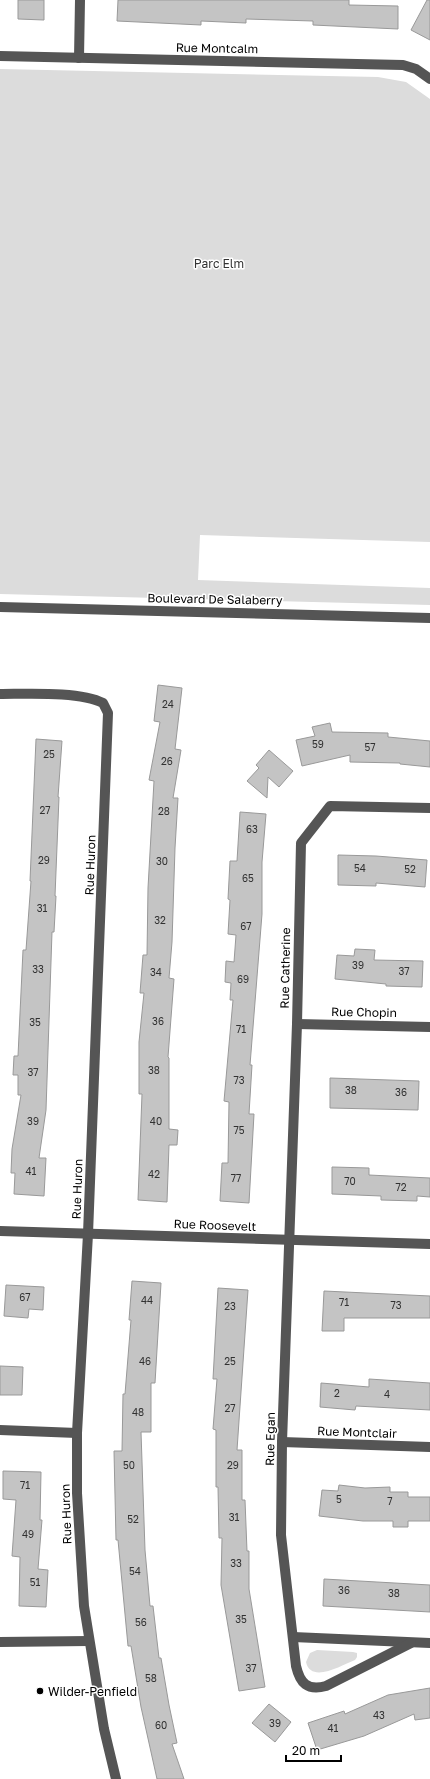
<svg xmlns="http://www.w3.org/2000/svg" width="430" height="1779" font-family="'Golos Text',sans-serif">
<rect width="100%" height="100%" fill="#fff"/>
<g fill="#dcdcdc">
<path d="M0,69L378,77L406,82L430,99V542L200,535L198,580L430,588V605L0,594Z"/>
<path d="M317,1650L353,1652L357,1653V1657L355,1660C342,1665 311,1684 306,1662L310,1653Z"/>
</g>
<g fill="#c4c4c4" stroke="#999">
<path d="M18,0H44V20L18,19Z"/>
<path d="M118,0H349V5L398,6V29L313,25V21L246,19V23L201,21V25L117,21Z"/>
<path d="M427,0H430V40L411,30Z"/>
<path d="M158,685L182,688L175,749L181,750L173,798H178L175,848L172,942L169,978L174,979L168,1057L169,1058V1129L178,1130L177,1145H169L167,1202L138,1200L142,1094H139V1042L144,993H140L143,955H147L148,888L154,781L149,780L160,722L154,721Z"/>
<path d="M330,723L332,732L388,733V737L430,741V767L400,764V763L350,762V755L302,766L296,740L315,736L312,727Z"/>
<path d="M36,739L62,741L58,797H59L55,896H56L54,932H52L46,1110L39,1158H46L44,1196L14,1194L15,1173H11L12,1149L21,1095H18V1075H13L14,1056H18L23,950H26L31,881H30Z"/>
<path d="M269,750L293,771L279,787L268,777L267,798L247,781L259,768L256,765Z"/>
<path d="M240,812L266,814L262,862V914L250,1065H252L249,1114H254L249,1203L220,1201L222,1163H228L229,1102L224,1101L233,1000H230L231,983L225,982L226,961L234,962L236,935L228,934L230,900L228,899L230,861H237Z"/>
<path d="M338,855L376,856L427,860L425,887L376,883V886L338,885Z"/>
<path d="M355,949L375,950L374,960L423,961L422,987L386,986V984L335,979L337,955L354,956Z"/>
<path d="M330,1078L419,1081L418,1110L330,1108Z"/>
<path d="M332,1167L369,1168V1175L430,1178V1197L417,1196V1201L381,1200V1196L332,1194Z"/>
<path d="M132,1281L161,1283L155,1383H151V1432H141L145,1550L150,1606H153L159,1658H161L169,1705L177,1743L172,1744L184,1779H157L141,1707L131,1646H128L118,1540H116L114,1451H122L123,1394H125L131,1320H129Z"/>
<path d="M6,1285L44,1287L43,1310L29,1309L28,1318L4,1316Z"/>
<path d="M218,1288L248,1290L237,1450H242V1500H245L247,1551H249V1589L265,1687L239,1691L221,1585L222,1538H219L218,1487H216V1430L213,1429L217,1379H213Z"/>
<path d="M324,1291L430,1296V1318H344V1331H322Z"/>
<path d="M0,1366L23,1367L22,1395H0Z"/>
<path d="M369,1379L430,1383V1410L356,1406L355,1410L320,1407L321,1383L369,1387Z"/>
<path d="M3,1471L41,1472L40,1520H42L38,1569L48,1570L46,1607L19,1606L20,1557L12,1556L16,1500L3,1499Z"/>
<path d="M339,1485L365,1488L390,1487V1492H408V1497H430V1521H408V1527H393V1521H363L319,1516L322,1490L338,1491Z"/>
<path d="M324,1579L430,1585V1612L323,1606Z"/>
<path d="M430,1688V1718L415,1720L414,1714L364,1736L317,1750L308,1723L344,1711L345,1714L388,1695Z"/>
<path d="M269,1704L291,1722L275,1742L252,1723Z"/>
</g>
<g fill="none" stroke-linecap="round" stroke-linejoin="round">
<g stroke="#555" stroke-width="10">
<path d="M0,56L403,65L416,69L430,79"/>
<path d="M79,58L80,0"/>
<path d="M0,607L430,618"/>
<path d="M0,694C27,694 80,691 103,703L108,713L88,1234L77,1433V1493L84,1606L104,1729L116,1779"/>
<path d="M297,1024L430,1027"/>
<path d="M0,1231L430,1244"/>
<path d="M0,1430L77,1433"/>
<path d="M282,1442L430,1447"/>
<path d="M293,1637L430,1643"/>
<path d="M0,1642L89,1641"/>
<path d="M411,1643L326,1686C307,1691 300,1683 296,1666L281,1535L282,1442L297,1024L301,843L330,806L430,808"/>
</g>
</g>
<circle fill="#000" stroke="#fff" stroke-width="1.5" cx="40" cy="1691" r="4"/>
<g text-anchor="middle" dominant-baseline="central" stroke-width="3" stroke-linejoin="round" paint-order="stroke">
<g font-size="10" fill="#313131">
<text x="168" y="704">24</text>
<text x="318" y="744">59</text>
<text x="370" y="747">57</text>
<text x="49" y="754">25</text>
<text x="167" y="761">26</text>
<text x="45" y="810">27</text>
<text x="164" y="811">28</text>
<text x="252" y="829">63</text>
<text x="44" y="860">29</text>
<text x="162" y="861">30</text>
<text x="360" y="868">54</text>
<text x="410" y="869">52</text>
<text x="248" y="878">65</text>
<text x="42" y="908">31</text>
<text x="160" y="920">32</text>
<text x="246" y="926">67</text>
<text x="358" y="965">39</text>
<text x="38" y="969">33</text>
<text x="404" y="971">37</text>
<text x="156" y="972">34</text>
<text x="243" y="979">69</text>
<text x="158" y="1021">36</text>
<text x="35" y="1022">35</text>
<text x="241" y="1029">71</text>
<text x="154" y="1070">38</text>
<text x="33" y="1072">37</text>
<text x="239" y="1080">73</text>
<text x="351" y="1090">38</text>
<text x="401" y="1092">36</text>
<text x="33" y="1121">39</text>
<text x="156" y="1121">40</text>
<text x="239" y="1130">75</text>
<text x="31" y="1171">41</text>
<text x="154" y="1174">42</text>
<text x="236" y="1178">77</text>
<text x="350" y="1181">70</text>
<text x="401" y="1187">72</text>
<text x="25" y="1297">67</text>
<text x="147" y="1300">44</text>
<text x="344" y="1302">71</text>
<text x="396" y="1305">73</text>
<text x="230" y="1306">23</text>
<text x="145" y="1361">46</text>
<text x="230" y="1361">25</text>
<text x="337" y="1393">2</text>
<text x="387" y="1394">4</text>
<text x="230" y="1408">27</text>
<text x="138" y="1412">48</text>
<text x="129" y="1465">50</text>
<text x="233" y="1465">29</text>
<text x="25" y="1485">71</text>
<text x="339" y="1499">5</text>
<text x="390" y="1501">7</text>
<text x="234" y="1517">31</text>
<text x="133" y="1519">52</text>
<text x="28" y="1534">49</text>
<text x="236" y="1563">33</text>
<text x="135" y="1571">54</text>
<text x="35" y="1582">51</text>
<text x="344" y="1590">36</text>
<text x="394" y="1593">38</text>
<text x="241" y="1619">35</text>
<text x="141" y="1622">56</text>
<text x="251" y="1668">37</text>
<text x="151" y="1678">58</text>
<text x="379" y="1715">43</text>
<text x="275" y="1723">39</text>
<text x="161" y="1725">60</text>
<text x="333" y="1728">41</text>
</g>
<g font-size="12" fill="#000" stroke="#fff">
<text transform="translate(217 48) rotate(1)">Rue Montcalm</text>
<text transform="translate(215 599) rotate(1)">Boulevard De Salaberry</text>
<text transform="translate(90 865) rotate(-88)">Rue Huron</text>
<text transform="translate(285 968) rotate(-89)">Rue Catherine</text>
<text transform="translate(364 1012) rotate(1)">Rue Chopin</text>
<text transform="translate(77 1189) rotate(-88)">Rue Huron</text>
<text transform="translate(215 1225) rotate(2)">Rue Roosevelt</text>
<text transform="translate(357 1432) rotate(2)">Rue Montclair</text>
<text transform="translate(270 1439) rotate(-89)">Rue Egan</text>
<text transform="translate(66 1514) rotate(-92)">Rue Huron</text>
</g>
<g font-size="12" fill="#333" stroke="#fff">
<text x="219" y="263">Parc Elm</text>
</g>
<g font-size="12" fill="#000" stroke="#fff" text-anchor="start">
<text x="48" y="1691">Wilder-Penfield</text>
</g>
</g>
<path d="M286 1755v6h55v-6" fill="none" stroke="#000000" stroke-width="2"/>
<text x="292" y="1755" font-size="12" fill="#000000" stroke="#ffffff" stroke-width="3" paint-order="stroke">20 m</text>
</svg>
